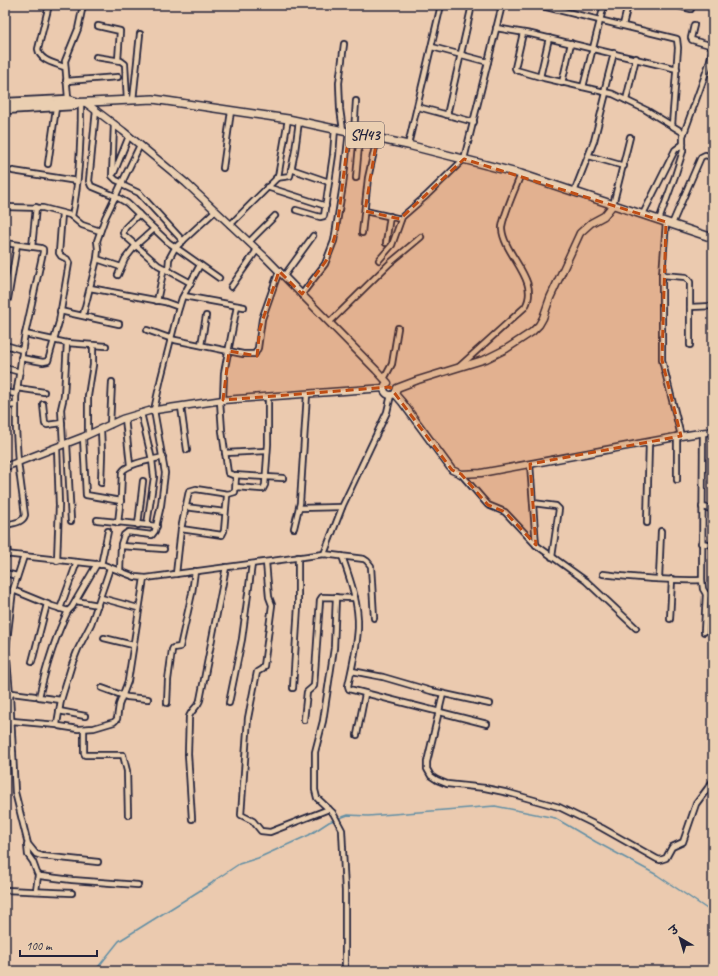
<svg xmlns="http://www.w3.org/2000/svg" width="718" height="976" font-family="Caveat,'Playpen Sans Deva',sans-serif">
<rect width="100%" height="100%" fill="#ebcaaf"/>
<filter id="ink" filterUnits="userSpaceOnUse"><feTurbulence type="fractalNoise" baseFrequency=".025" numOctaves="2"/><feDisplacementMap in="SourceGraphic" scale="8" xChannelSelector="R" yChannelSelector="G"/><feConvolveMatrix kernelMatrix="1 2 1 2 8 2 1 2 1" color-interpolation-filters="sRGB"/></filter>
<g filter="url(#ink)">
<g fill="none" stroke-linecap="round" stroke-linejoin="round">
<path stroke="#628fa5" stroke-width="1.5" d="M95,971L119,941L212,883L215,880L239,864L258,858L309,835L329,822L348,815L368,816L495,806L555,818L596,842L657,875L713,913"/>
<defs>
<g id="street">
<path d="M49,5L38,49C40,61 54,63 64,67"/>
<path d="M538,5L677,39L678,48L672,125"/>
<path d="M675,5L691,9"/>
<path d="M623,25L628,5"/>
<path d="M694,25L691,38L692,40L713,46"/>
<path d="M98,26L120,31L118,60"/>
<path d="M496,28L531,34L677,69"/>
<path d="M523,33L515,68L516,70L544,78L613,94L646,110L684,133"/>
<path d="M432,47L488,62"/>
<path d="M96,57L121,61L125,64L127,100"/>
<path d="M540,77L549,38"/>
<path d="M66,81L118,77"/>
<path d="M562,83L571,43"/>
<path d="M583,87L604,5"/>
<path d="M604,92L614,53"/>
<path d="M68,98L65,61L78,29L83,5"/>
<path d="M133,100L140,34"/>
<path d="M626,100L636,58"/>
<path d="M5,101L68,98L78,101"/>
<path d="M418,107L474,122"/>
<path d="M96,110L89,181L91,186L115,196L127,203L168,242L219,278"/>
<path d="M5,111L74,107L80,103"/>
<path d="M447,115L472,5"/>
<path d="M114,124L112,176L116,180L123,183"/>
<path d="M343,130L340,109L339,83L344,44"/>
<path d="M354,133L356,101"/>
<path d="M408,145L441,5"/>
<path d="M589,156L624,166"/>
<path d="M48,164L56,108"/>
<path d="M223,168L231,111"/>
<path d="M291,169L329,182"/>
<path d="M13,171L77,181"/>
<path d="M114,173L129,136"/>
<path d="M276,178L290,176L295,151L299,121"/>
<path d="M356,178L360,134"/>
<path d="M122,185L139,193L183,241"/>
<path d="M267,187L326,206"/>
<path d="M574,192L594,141L606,93"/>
<path d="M613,205L630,137"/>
<path d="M5,207L43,208L70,215L82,225L100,231"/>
<path d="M296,210L320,217L324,216L333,155L335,128"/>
<path d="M365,211L401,219"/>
<path d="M139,214L125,228L123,233L124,235L158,265L191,283"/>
<path d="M643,214L675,150L683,144"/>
<path d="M72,216C80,179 81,140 81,103"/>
<path d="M659,220L675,176L683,151V136L709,64L713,47"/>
<path d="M666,222L662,275L686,277L690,282V345"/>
<path d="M672,224L701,157L705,155L713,157"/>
<path d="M230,225L278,177L288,119"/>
<path d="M362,233L368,178L377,138"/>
<path d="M249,242L275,216"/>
<path d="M5,243L41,248L43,249V252L24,339L16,397V429L18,462L25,515C23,523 13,523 5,525"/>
<path d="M386,243L390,216"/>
<path d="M32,247L36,207"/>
<path d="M97,259L121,267"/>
<path d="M379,260L392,245L402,217L426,196L464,159L502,5"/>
<path d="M168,271L169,259L175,248L215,211"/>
<path d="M118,275L125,259L136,245L154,229"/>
<path d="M662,275V360L681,436"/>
<path d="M284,276L313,236"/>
<path d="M231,287L257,250"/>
<path d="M90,288L165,302L179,307"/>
<path d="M302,294L325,264L334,241L343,185L349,131"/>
<path d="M184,296L244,307"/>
<path d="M8,299L17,245"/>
<path d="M157,301L164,268"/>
<path d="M690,307L713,306"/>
<path d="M60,311L119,324"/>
<path d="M83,315L97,259L98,249L97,241L105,218L140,145"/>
<path d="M330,322L390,263L421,237"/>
<path d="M147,330L175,340L243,354H255L258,348L262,319L279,271"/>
<path d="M25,334L67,343L106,346"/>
<path d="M5,345L22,350"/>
<path d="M201,345L206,316"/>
<path d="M21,358L43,362L48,361L59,322L69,263L67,259L61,256L59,253L62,213"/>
<path d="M460,366L525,307C541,281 504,255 502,229C501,220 517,185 521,174"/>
<path d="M5,368L20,372"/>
<path d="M384,379L392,364L398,328"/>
<path d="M17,388L44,392"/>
<path d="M5,392L16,394"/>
<path d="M223,400L224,373L237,306"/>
<path d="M220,401L222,431L228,473L233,475L283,478"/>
<path d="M43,404L45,424L47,425L62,423"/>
<path d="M5,406L16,405"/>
<path d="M181,407L187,450"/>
<path d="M141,413L152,460L154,477L147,525"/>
<path d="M125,418L130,465"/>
<path d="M110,425L112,382"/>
<path d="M703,432L702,580L703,589L706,594L713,596"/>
<path d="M88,434V396L93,365V345"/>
<path d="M677,436V480"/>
<path d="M83,437L86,495L121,501"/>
<path d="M67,443L71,521"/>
<path d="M63,444L61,409L64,396L67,343"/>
<path d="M57,447L59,505L57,561"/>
<path d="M225,453L267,451"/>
<path d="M530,464L536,545"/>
<path d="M461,474L488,505L505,512L536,545L586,581L636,628"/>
<path d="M101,483L102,453L101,429"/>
<path d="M236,487L261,489H263L265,485L268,444V397"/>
<path d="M533,503L556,506L559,509L552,557"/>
<path d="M185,507L225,512"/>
<path d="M702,507L713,509"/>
<path d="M299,508L342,507"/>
<path d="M97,520L157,526"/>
<path d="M118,523L121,496L122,472C127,463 153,460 163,457"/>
<path d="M647,523L649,442"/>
<path d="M138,525L143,481"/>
<path d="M5,527L8,555"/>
<path d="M294,528L300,503L307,394"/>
<path d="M181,529L222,535L224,531L227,496L228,494L235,492L236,475"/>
<path d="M701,543L713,545"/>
<path d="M121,546L164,549"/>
<path d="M5,554L104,565L135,577L146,578L324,554L364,559L367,561L371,566L374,618"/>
<path d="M324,554L343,505L387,412L391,395"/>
<path d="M342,556C350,579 359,603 358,628C357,648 352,667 348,686L349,689L487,724"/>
<path d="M266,562L269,597L272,605L264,666L262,669L257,672L248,718L241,815L253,821L261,831L270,832L329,809"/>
<path d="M101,565L108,531"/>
<path d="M110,568L91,624L78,649L72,664L61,700L57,724L59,726L78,729L94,728L114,722L117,719L119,705L128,681L144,578"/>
<path d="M120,571L121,544L124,535L128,532L152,535L155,531L161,505L165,473L154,410L161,378L178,311L182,298L200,265"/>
<path d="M5,573L17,576"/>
<path d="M176,574L181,529L189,491L196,489L228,494"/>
<path d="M603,574C636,578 669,581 702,580"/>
<path d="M659,579L661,531"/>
<path d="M13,590L52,606L68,611L72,607L97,564"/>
<path d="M336,597L334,648L323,721L315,752V790L317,798L333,813L342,830L345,891V971"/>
<path d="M101,598L138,608"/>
<path d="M76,601L98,605"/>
<path d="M60,609L77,562"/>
<path d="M670,619L672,579"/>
<path d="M704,632L706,594"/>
<path d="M104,638L133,645"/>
<path d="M32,662L47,604"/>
<path d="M352,671L383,677L431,691L490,704"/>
<path d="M102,688L127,697L148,699"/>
<path d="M293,688L298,606V557"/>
<path d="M443,694L427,762V769L431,776L437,780L447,784L485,788L509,793L559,807L602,828L657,859L660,860L666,858L672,847L683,842L696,804L713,781"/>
<path d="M5,695L10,694L6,649L13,590L24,556"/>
<path d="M35,696L12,693L10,696L15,792L28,844L36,854L42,856L98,862"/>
<path d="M61,700L39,697C46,667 54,639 68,611"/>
<path d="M167,703L168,680L172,650L173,648L180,647L192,593L195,571"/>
<path d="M229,703L242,639L252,564"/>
<path d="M59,711L85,716"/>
<path d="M304,720L307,692L314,686L320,600L322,597L355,598"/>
<path d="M12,721L57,725"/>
<path d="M84,729V753L85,755H123L127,771L128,815"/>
<path d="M357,735L365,694"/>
<path d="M5,753H13"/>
<path d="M192,819L188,754L189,717C191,710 198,707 200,700L226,567"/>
<path d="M27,845L28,855L33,862L37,873L40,876L72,880L138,885"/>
<path d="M5,890L72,893"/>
<path d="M36,891L38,875"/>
</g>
<g id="secondary">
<path d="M86,103L123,131L186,183L267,259L376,370L388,383"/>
<path d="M385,385L384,390C386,395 390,396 395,394"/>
<path d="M395,394L402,402L452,470L461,474L481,473L681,436L713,431"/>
<path d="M395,394L397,388L418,380L486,359L506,349L532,332L539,325L543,318L550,298L580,233L591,223L604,216L613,205"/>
<path d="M5,467L83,437L122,419L149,411L223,400L384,388"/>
</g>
<path id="primary" d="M5,106L153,99L288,119L408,145L521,174L713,238"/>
</defs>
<use href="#street" stroke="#22223b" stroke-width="8"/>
<use href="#secondary" stroke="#22223b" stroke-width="9"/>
<use href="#primary" stroke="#22223b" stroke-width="10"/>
<use href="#street" stroke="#eacfb1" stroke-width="4.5"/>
<use href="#secondary" stroke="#eacfb1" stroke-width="6"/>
<use href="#primary" stroke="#eacfb1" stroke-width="7"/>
</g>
</g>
<path fill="#c04e15" fill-opacity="0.2" stroke="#c04e15" stroke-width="3" stroke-dasharray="8 5" stroke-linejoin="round" d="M349,131L377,138L365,211L400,219L464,159L666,222L662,360L681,436L530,464L536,545L505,512L488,505L461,474L452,470L390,387L223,400L229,351L257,356L260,328L279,271L302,294L328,258L337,229Z"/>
<g text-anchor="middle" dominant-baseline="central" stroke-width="3" stroke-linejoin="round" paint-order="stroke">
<rect fill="#eacfb1" stroke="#5e565e" stroke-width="1" x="346" y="122" width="38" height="26" rx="3"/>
<g font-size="15" font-weight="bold" fill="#22223b">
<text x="365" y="135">SH43</text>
</g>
</g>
<rect width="718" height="976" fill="none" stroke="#eacfb1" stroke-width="20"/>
<rect x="10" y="10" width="698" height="956" fill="none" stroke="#22223b" stroke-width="1.5" filter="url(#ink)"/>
<g transform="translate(680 938) rotate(322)" stroke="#eacfb1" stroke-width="3" paint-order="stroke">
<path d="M0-3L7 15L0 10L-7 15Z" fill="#22223b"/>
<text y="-6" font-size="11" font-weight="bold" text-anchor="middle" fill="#22223b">उ</text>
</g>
<path d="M20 950v6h77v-6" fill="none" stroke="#22223b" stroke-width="2"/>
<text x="26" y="950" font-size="12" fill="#22223b" stroke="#eacfb1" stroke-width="3" paint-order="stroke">100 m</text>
</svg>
